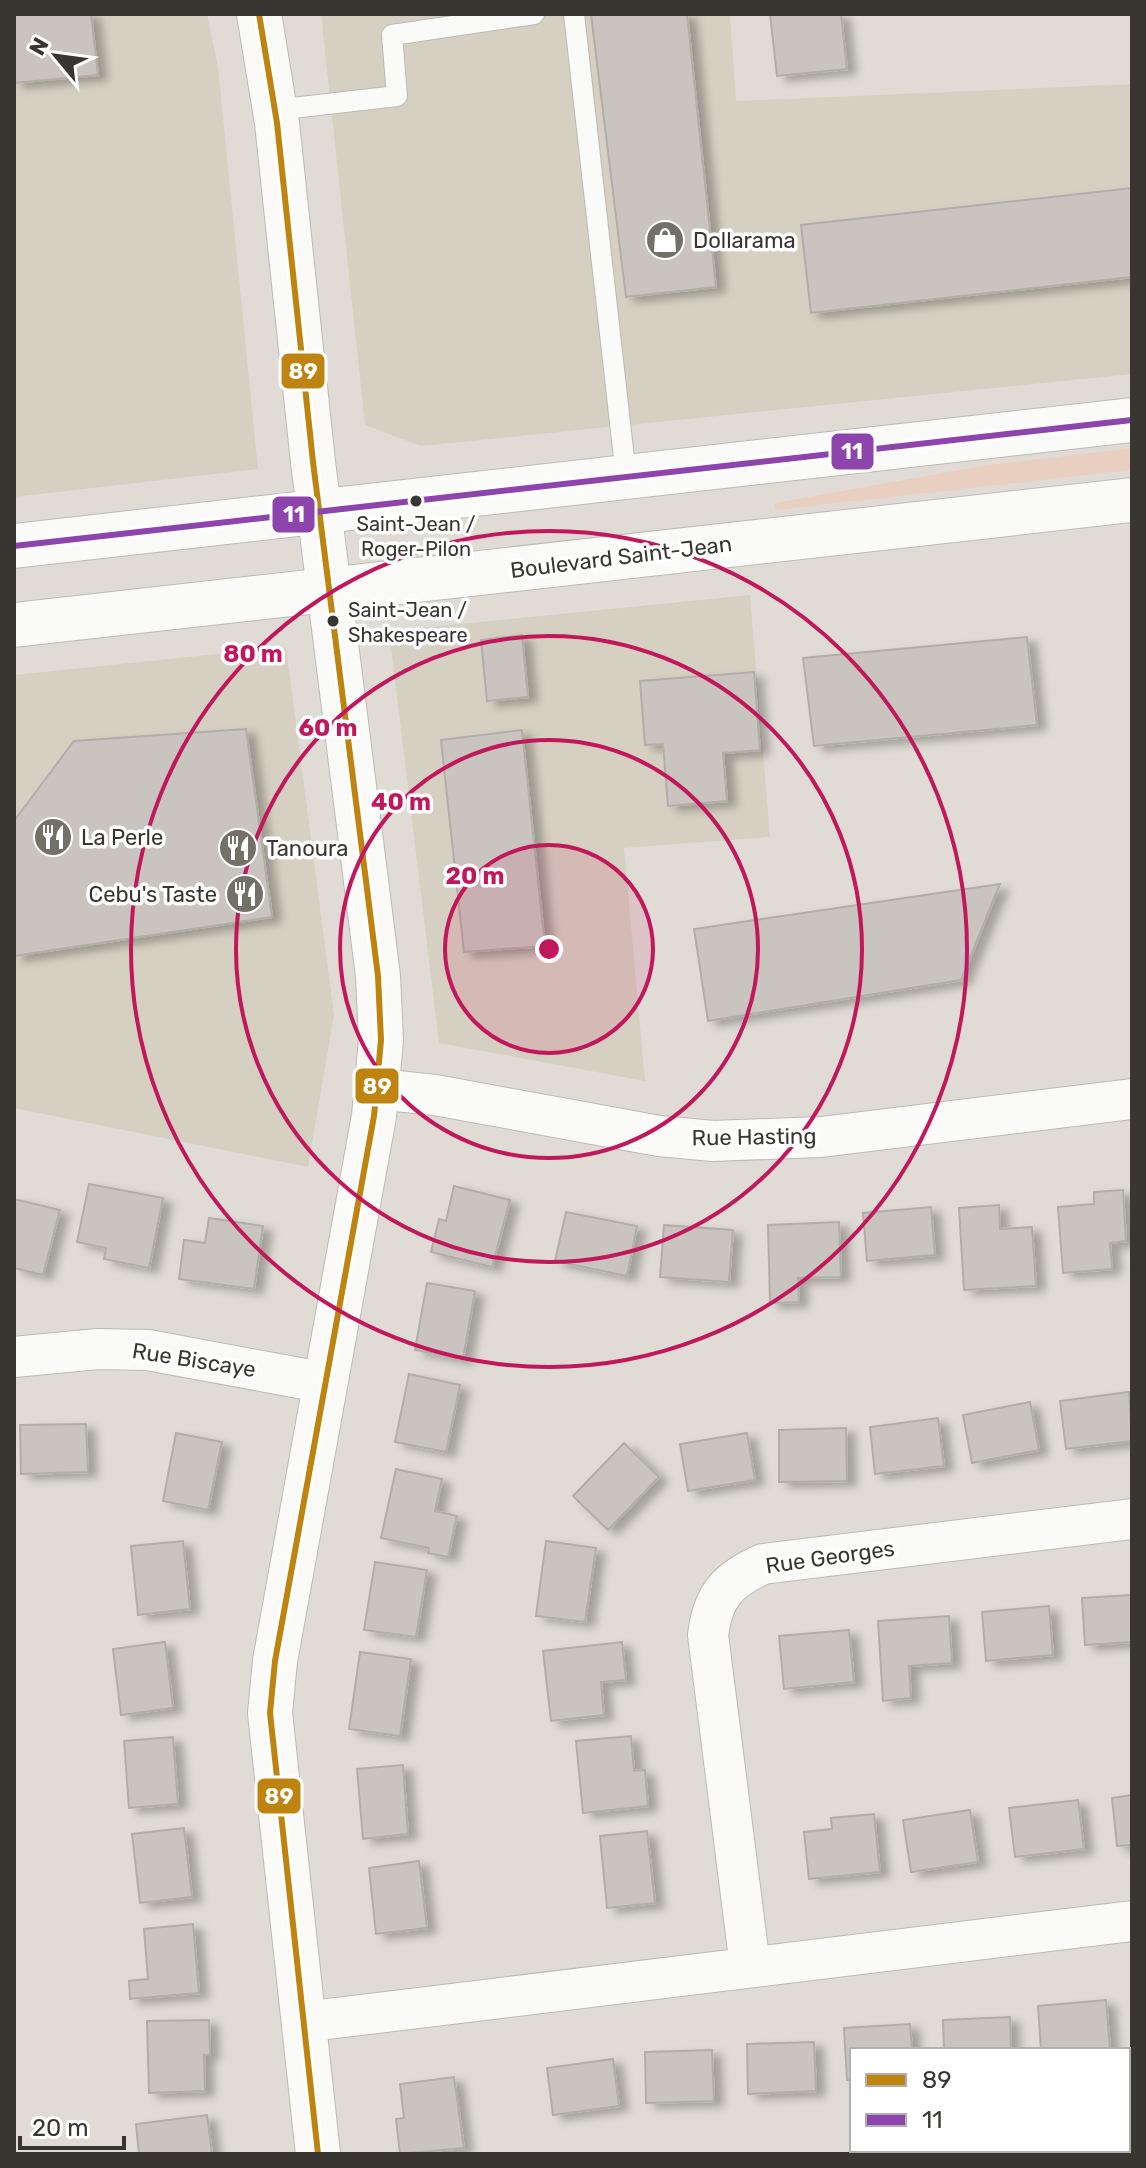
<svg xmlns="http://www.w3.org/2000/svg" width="1146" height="2168" font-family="Rubik,sans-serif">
<defs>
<filter id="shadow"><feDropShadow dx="9" dy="5" stdDeviation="4" flood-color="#0004"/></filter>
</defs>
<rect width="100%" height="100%" fill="#e0dcd5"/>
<g fill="#d6d0c2">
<path d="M14,14H207L218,67L258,469L14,497Z"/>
<path d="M321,14H730L736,101L1132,84V374L421,446L365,425Z"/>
<path d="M750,595L770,837L624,848L645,1081L439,1043L389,631Z"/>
<path d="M286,647L334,1015L308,1167L14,1108V675Z"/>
</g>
<path fill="#e8cfc0" d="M1132,448V470L775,510V503L988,465Z"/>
<g fill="#c9c4bf" stroke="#b1ada8" stroke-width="2" filter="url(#shadow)">
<path d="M14,14H91L98,75L14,83Z"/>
<path d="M591,14H687L716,287L626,297Z"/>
<path d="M770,14H841L847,69L777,76Z"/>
<path d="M1132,188V277L811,313L801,225Z"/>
<path d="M522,635L528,697L487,701L481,640Z"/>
<path d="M1027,637L1037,725L814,746L803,658Z"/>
<path d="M754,672L760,750L723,753L727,801L668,806L663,744L645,745L640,681Z"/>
<path d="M246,729L272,917L14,956V821L74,741Z"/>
<path d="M522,730L545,946L464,952L441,740Z"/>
<path d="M1000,884L961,980L708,1021L694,929Z"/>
<path d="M89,1184L163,1198L149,1268L104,1259L106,1248L77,1242Z"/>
<path d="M454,1186L510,1200L492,1267L431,1252L439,1219L446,1221Z"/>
<path d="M1123,1190L1126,1241L1110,1243L1112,1269L1063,1273L1058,1207L1094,1204V1192Z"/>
<path d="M14,1199L60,1210L43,1275L14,1268Z"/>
<path d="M999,1205L1000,1229L1032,1227L1036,1286L964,1290L959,1208Z"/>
<path d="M931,1207L935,1255L867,1261L863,1213Z"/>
<path d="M566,1212L637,1226L627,1276L555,1261Z"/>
<path d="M209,1218L263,1226L254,1289L179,1279L184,1240L205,1243Z"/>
<path d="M839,1222L841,1277L798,1278L799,1302L770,1303L768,1225Z"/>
<path d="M664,1225L733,1230L729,1282L660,1277Z"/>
<path d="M427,1283L475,1291L463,1359L415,1350Z"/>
<path d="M409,1374L460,1385L446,1452L395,1442Z"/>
<path d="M1129,1392L1132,1441L1066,1449L1060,1401Z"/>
<path d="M1030,1402L1039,1450L972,1463L963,1415Z"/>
<path d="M938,1418L944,1466L875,1474L870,1427Z"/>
<path d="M86,1424L88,1472L21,1474L20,1425Z"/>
<path d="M846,1428L847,1481L779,1482V1430Z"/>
<path d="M176,1433L222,1442L208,1510L163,1501Z"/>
<path d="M747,1433L755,1480L688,1491L680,1444Z"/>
<path d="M624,1443L659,1477L608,1530L573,1496Z"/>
<path d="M396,1469L442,1479L435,1511L457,1516L448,1557L428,1553L429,1548L381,1538Z"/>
<path d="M183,1541L190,1609L138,1615L131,1546Z"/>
<path d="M546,1541L596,1548L585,1622L536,1616Z"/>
<path d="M375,1562L427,1570L416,1637L364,1630Z"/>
<path d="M1132,1595V1642L1085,1645L1082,1598Z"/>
<path d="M1049,1606L1053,1655L986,1661L982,1612Z"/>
<path d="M949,1616L952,1663L909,1666L911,1698L883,1701L878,1621Z"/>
<path d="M849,1630L854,1682L784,1689L779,1636Z"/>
<path d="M165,1642L173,1708L121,1715L113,1649Z"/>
<path d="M622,1642L626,1680L601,1682L604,1715L551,1721L543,1651Z"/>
<path d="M360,1652L411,1659L400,1736L349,1729Z"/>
<path d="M631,1736L634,1771L645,1770L648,1806L583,1813L576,1741Z"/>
<path d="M173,1737L178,1804L129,1808L124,1741Z"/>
<path d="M403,1765L408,1834L363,1839L357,1769Z"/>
<path d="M1132,1795V1845L1117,1846L1112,1798Z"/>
<path d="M1078,1800L1084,1849L1015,1857L1009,1808Z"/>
<path d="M970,1810L978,1862L911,1872L903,1820Z"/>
<path d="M874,1814L880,1872L809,1879L804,1832L832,1829L831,1818Z"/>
<path d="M184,1828L192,1897L140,1903L132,1834Z"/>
<path d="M647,1831L655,1903L607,1908L600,1836Z"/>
<path d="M419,1861L427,1928L376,1934L369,1868Z"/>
<path d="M193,1924L199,1993L130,1999L129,1981L148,1979L144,1929Z"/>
<path d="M1106,2000L1110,2049L1041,2050L1038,2006Z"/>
<path d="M1010,2017L1011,2050H944L943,2020Z"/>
<path d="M209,2020L210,2055H204L205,2091L149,2093L147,2021Z"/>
<path d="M910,2024L912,2050H852V2080H847L844,2028Z"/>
<path d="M814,2042L816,2091L748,2094L747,2044Z"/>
<path d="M712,2050L714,2101L646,2103L645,2052Z"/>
<path d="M613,2059L619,2106L553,2115L547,2068Z"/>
<path d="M454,2077L464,2148L400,2154L396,2119L404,2118L400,2084Z"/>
<path d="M207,2115L212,2154H139L136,2124Z"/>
</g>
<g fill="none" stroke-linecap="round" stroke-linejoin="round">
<defs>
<g id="service">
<path d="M574,14L626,476"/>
<path d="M275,110L397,96L392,35L534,14"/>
</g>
<g id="minor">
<path d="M378,1089L435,1095L659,1136L713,1141L821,1137L1132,1099"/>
<path d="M14,1357L98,1349L148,1350L326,1383"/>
<path d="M750,1966L708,1635C713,1596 727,1580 763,1564L1132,1519"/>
<path d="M303,2022L1132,1921"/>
</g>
<path id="tertiary" d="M259,14L277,123L313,462L378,976L381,1040L374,1116L275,1661L270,1713L318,2154"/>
<g id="secondary">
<path d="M14,546L1132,420"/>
<path d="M14,625L1132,500"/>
</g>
</defs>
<use href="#service" stroke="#bdbab5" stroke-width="22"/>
<use href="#minor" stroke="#bdbab5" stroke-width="42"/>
<use href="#tertiary" stroke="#bdbab5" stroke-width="46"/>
<use href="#secondary" stroke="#bdbab5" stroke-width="46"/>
<use href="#service" stroke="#fafaf9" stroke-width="20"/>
<use href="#minor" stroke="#fafaf9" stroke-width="40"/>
<use href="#tertiary" stroke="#fafaf9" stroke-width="44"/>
<use href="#secondary" stroke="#fafaf9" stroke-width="44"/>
<defs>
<path id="bus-1" d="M259,14L277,123L313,462L378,976L381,1040L374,1116L275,1661L270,1713L318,2154"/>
<path id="bus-2" d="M14,546L1132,420"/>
</defs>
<use href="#bus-1" stroke="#fff" stroke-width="12"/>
<use href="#bus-2" stroke="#fff" stroke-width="12"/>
<use href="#bus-1" stroke="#be840f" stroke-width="6"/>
<use href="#bus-2" stroke="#8e44ad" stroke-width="6"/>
</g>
<circle cx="549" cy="949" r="104" fill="#c2185b" fill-opacity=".12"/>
<g fill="none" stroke="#c2185b" stroke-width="4">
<circle cx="549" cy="949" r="104"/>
<circle cx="549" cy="949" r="209"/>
<circle cx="549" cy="949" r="313"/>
<circle cx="549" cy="949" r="418"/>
</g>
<defs>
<symbol id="shop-disc" viewBox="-11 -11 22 22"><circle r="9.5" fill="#73706a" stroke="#fff"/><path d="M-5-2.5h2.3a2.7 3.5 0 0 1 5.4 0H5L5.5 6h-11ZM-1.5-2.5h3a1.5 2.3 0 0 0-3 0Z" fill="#fff"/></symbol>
<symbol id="restaurant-disc" viewBox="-11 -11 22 22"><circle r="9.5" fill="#73706a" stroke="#fff"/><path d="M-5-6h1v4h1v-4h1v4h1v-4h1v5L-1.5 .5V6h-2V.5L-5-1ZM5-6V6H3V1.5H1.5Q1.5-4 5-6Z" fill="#fff"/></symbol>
</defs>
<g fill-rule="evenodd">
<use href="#shop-disc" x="643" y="218" width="44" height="44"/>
<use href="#restaurant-disc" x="31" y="815" width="44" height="44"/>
<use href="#restaurant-disc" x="216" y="826" width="44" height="44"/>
<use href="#restaurant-disc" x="223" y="872" width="44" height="44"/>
</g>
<g fill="#393631" stroke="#fff" stroke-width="3">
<circle cx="416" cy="501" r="7"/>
<circle cx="333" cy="621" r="7"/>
</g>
<g text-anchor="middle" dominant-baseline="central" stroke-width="7" stroke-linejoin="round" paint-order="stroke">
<g font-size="20" fill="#393631" stroke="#fff">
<text x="416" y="524">Saint-Jean /<tspan x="416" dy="25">Roger-Pilon</tspan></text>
<text x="348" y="610" text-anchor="start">Saint-Jean /<tspan x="348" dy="25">Shakespeare</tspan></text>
</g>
<g font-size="22" fill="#393631" stroke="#fff" text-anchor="start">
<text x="693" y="240">Dollarama</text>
<text x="81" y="837">La Perle</text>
<text x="266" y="848">Tanoura</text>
<text x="217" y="894" text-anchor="end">Cebu's Taste</text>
</g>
<g font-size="22" fill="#393631" stroke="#fff">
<text transform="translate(621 557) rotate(-7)">Boulevard Saint-Jean</text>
<text transform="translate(754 1137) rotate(-1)">Rue Hasting</text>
<text transform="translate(194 1360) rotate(9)">Rue Biscaye</text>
<text transform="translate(830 1557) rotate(-8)">Rue Georges</text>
</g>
</g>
<circle cx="549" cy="949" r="12" fill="#c2185b" stroke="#fff" stroke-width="4"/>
<g font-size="24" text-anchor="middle" font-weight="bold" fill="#c2185b" stroke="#fff" stroke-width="7" stroke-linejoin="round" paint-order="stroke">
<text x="253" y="662">80 m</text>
<text x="328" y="736">60 m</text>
<text x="401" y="810">40 m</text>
<text x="475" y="884">20 m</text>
</g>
<g stroke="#fff" stroke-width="3">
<rect x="280" y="352" width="46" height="38" rx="8" fill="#be840f"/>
<rect x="830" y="432" width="45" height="39" rx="8" fill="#8e44ad"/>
<rect x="271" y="495" width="45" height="39" rx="8" fill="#8e44ad"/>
<rect x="354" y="1067" width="46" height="38" rx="8" fill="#be840f"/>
<rect x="256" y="1777" width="46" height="38" rx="8" fill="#be840f"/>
</g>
<g font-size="22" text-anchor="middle" font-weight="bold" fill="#fff">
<text x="303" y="379">89</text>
<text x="852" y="459">11</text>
<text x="294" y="522">11</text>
<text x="377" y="1094">89</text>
<text x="279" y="1804">89</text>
</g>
<rect width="1146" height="2168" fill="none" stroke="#393631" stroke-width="32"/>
<rect x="850" y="2048" width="280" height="104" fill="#ffffff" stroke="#b0afad" stroke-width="2"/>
<rect x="866" y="2074" width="40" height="12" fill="#be840f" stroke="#b0afad" stroke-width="2"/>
<text x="922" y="2088" font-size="24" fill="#393631">89</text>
<rect x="866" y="2114" width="40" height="12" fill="#8e44ad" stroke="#b0afad" stroke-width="2"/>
<text x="922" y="2128" font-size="24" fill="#393631">11</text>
<g transform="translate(56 56) rotate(299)" stroke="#ffffff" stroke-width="6" paint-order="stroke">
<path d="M0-6L14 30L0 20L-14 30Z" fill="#393631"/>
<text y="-12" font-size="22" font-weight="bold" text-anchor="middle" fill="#393631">N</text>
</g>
<path d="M20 2136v12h104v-12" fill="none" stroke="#393631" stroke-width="4"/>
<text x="32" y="2136" font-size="24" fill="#393631" stroke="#ffffff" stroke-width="6" paint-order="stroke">20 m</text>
</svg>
